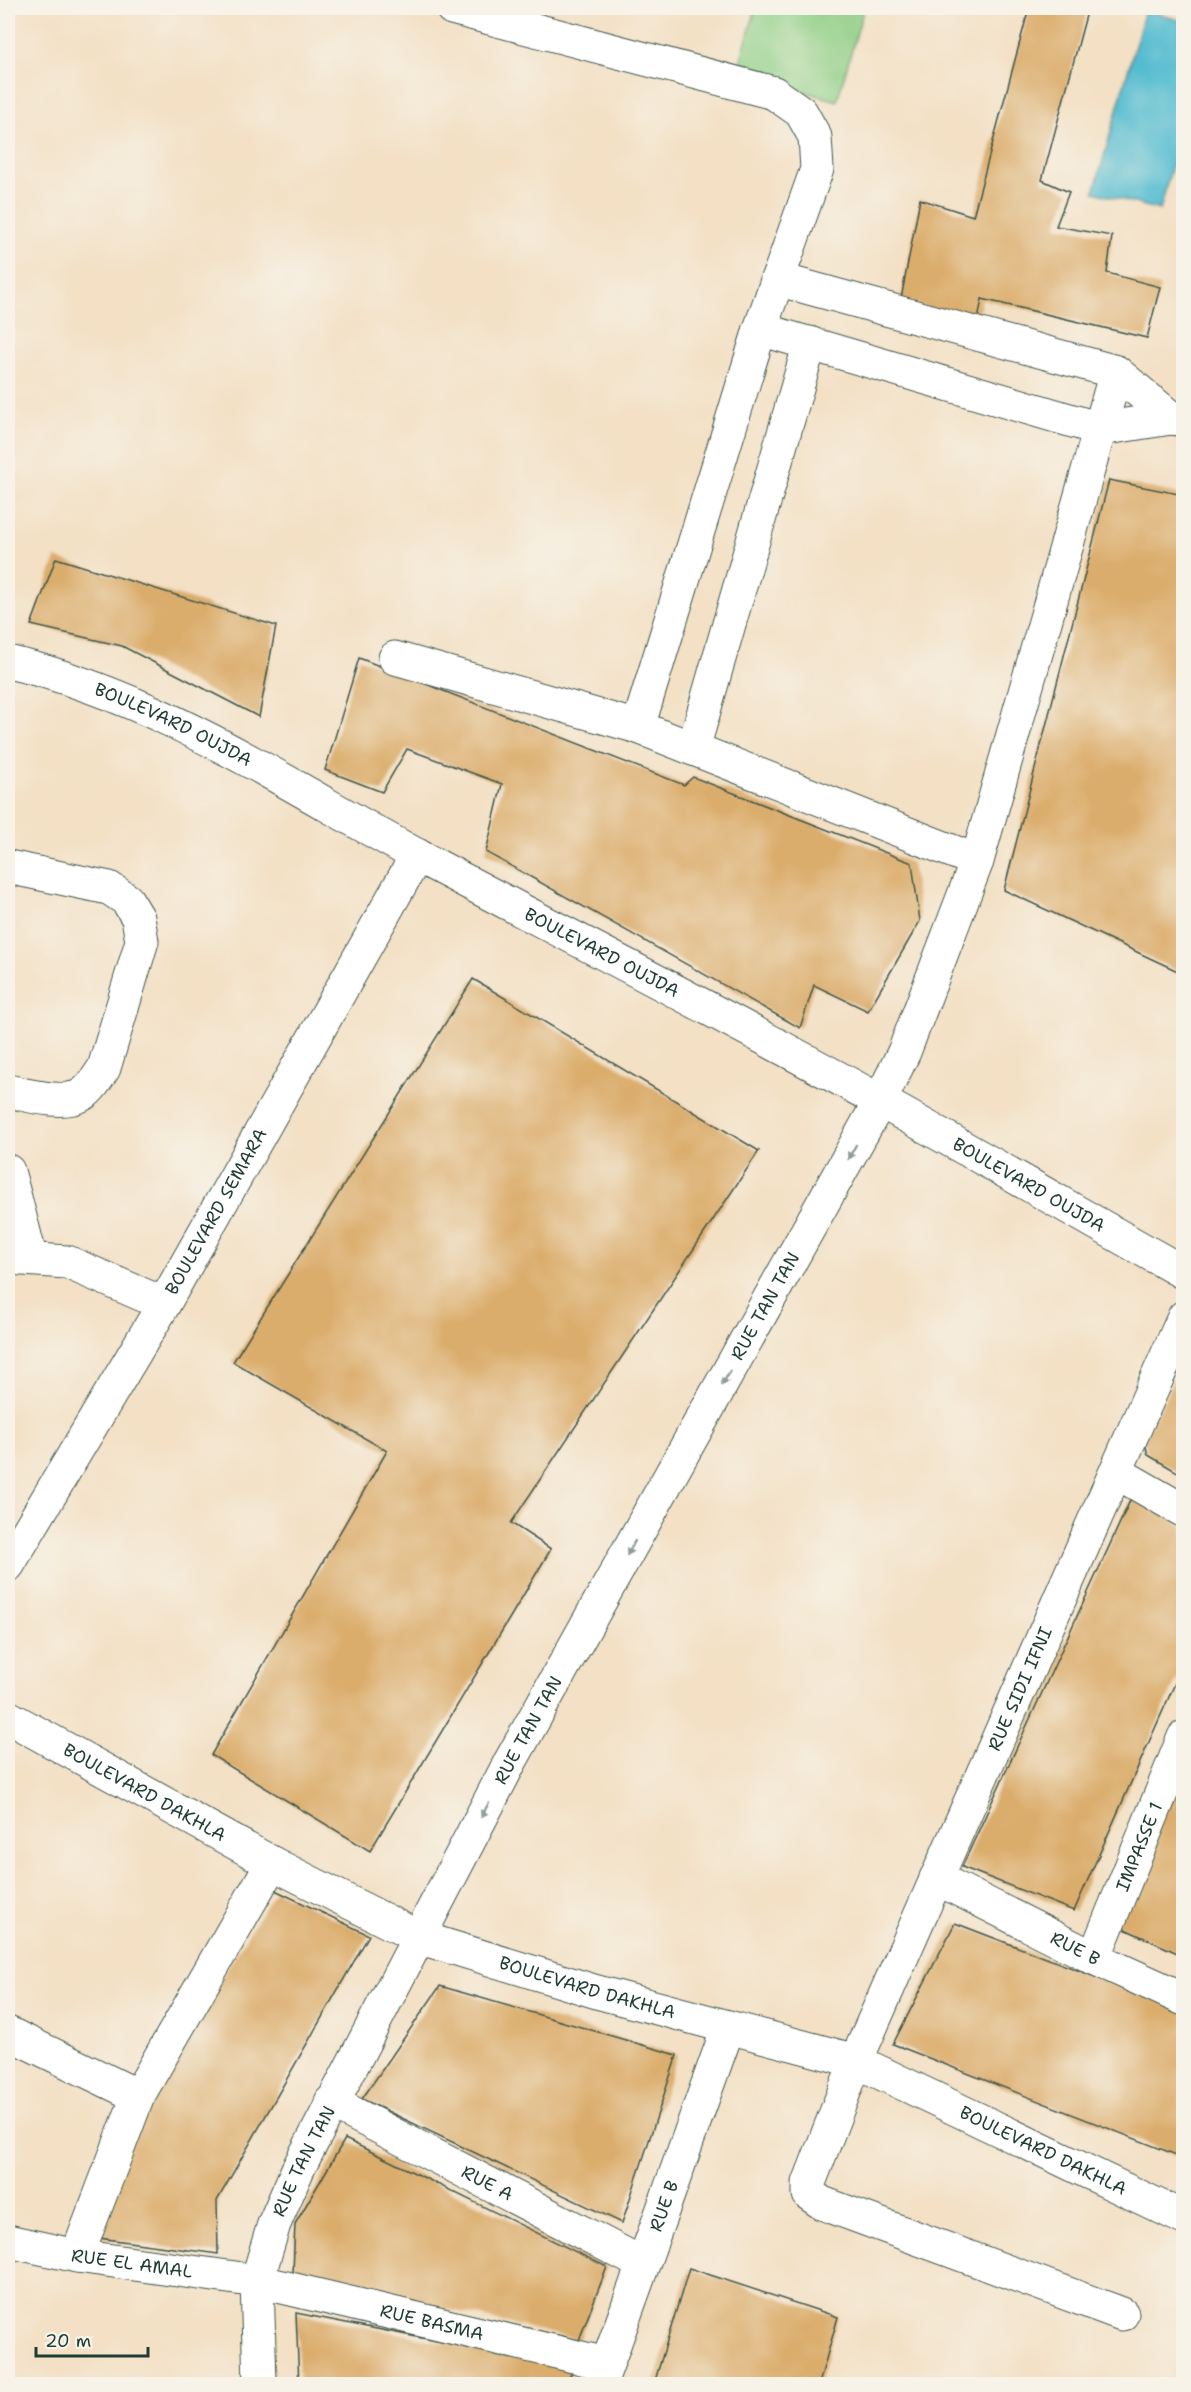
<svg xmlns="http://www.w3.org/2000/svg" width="1191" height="2392" font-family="'Shantell Sans',sans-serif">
<rect width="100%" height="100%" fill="#f7f3e8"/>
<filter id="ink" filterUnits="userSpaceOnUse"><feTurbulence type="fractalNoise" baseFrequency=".0167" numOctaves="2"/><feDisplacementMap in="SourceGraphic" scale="12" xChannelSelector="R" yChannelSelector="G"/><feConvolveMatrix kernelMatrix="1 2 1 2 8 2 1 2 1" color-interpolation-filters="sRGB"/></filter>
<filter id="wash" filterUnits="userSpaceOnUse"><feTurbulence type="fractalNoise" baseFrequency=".008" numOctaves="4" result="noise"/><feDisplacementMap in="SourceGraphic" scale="24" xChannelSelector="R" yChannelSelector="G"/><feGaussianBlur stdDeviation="1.35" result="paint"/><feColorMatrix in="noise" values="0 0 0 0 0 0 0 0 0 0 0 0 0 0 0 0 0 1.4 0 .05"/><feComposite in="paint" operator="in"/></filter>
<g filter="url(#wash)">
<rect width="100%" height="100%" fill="#f3e0c5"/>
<path fill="#8ece85" stroke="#56865c" stroke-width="1.5" d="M756,8H864L837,101L737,72Z"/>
<path fill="#53bcd0" stroke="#397c82" stroke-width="1.5" d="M1145,10L1183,21V125L1160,210L1094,192Z"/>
<g id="blocks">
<g fill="#dbad6d">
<path d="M1029,8H1088L1042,180L1069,192L1056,226L1112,236L1107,273L1160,287L1147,338L982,299L977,325L901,299L920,199L973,216Z"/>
<path d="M1109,480L1184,495V974L1004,890Z"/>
<path d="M56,558L276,626L259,717L122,646L31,625Z"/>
<path d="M359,658L684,785L693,777L912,863L920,921L868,1011L814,985L800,1028L486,852L502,784L407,749L382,792L325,770Z"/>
<path d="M473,979L759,1151L511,1523L551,1549L370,1851L211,1755L387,1451L233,1362Z"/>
<path d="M1184,1361V1476L1148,1455L1144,1439Z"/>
<path d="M1134,1492L1184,1527V1663L1074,1911L962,1867Z"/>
<path d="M1184,1767V1956L1116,1925Z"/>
<path d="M275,1890L369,1935L217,2201L218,2254L99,2238L122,2142Z"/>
<path d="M955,1923L1184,2011V2158L893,2044Z"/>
<path d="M440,1986L677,2055L622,2223L362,2099Z"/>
<path d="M345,2139L607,2267L579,2340L293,2273L295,2224Z"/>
<path d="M689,2268L838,2317L819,2384H654Z"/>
<path d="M296,2313L573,2368L567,2384H299Z"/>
</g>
</g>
</g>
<g filter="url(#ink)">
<use href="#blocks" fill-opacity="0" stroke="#3f554a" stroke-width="1.5"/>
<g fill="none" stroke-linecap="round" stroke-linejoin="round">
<defs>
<g id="minor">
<path d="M452,8L774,93L801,112L815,137L817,169L760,329L638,727"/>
<path d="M777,279L1116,372L1171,418"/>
<path d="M760,329L1100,429L1171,418L1184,420"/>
<path d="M395,658L638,727L977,861"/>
<path id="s1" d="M8,662C158,696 288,786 422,858C575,939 730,1018 882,1102C983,1158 1083,1216 1184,1273"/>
<path d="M693,749L810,343"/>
<path d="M8,867L109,888L127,900L138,918L142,941L104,1068C98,1077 92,1088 83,1094C65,1106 27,1095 8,1091"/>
<path d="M8,1171L31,1259"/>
<path d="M8,1258L67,1262L164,1304"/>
<path d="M1116,1472L1184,1511"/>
<path id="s2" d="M8,1565L164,1304L417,855"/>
<path id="s3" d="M8,1717L272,1863L418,1937L597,1992L856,2061L1184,2218"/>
<path id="s4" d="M936,1878L1094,1958L1184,1999"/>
<path id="s5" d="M1094,1958L1184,1737"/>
<path d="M8,2033L138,2096"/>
<path id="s6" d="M331,2102L643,2264"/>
<path id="s7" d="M8,2241L77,2256L257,2281L607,2364"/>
<path d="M77,2256L138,2096L272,1863"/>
<path id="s8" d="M1122,2314L822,2203L809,2194V2183L856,2061L1184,1317"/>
<path id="s9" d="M260,2384L257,2281L274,2224L298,2169L510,1762L880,1101L904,1052L977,861L1116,372"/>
<path id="s10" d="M600,2384L728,2028"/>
</g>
</defs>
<use href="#minor" stroke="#3f554a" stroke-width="35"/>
<use href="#minor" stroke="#fff" stroke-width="33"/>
</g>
<defs><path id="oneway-solid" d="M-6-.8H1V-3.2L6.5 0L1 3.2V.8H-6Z" transform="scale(1.5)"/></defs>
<g fill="#8f9e9a">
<use href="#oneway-solid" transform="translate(852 1152) rotate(119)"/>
<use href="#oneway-solid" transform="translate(726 1378) rotate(119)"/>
<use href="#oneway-solid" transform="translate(631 1548) rotate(119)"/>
<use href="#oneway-solid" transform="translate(485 1810) rotate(118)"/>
</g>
</g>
<g text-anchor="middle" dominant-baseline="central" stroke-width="4.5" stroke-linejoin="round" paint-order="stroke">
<g font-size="18" fill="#1f3d34" stroke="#f7f3e8">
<text stroke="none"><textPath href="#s1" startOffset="177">BOULEVARD OUJDA</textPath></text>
<text stroke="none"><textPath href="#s1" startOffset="663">BOULEVARD OUJDA</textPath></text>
<text stroke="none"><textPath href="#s1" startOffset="1149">BOULEVARD OUJDA</textPath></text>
<text stroke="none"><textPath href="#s2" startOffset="410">BOULEVARD SEMARA</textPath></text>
<text stroke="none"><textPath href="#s9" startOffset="1204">RUE TAN TAN</textPath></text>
<text stroke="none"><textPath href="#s8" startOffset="884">RUE SIDI IFNI</textPath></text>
<text stroke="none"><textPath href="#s9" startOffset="718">RUE TAN TAN</textPath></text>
<text stroke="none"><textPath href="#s3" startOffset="156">BOULEVARD DAKHLA</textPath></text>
<text stroke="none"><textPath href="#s5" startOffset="120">IMPASSE 1</textPath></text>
<text stroke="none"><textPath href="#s4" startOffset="156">RUE B</textPath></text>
<text stroke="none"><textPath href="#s3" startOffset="642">BOULEVARD DAKHLA</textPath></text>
<text stroke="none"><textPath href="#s3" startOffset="1128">BOULEVARD DAKHLA</textPath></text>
<text stroke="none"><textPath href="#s9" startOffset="232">RUE TAN TAN</textPath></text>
<text stroke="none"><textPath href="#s6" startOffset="176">RUE A</textPath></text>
<text stroke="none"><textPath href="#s10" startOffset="189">RUE B</textPath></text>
<text stroke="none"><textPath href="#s7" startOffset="126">RUE EL AMAL</textPath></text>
<text stroke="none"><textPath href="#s7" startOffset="432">RUE BASMA</textPath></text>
</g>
</g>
<rect width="1191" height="2392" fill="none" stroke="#f7f3e8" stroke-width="30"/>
<path d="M36 2347v9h112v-9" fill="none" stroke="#1f3d34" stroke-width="3"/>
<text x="45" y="2347" font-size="18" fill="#1f3d34" stroke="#f7f3e8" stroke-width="4.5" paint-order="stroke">20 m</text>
</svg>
